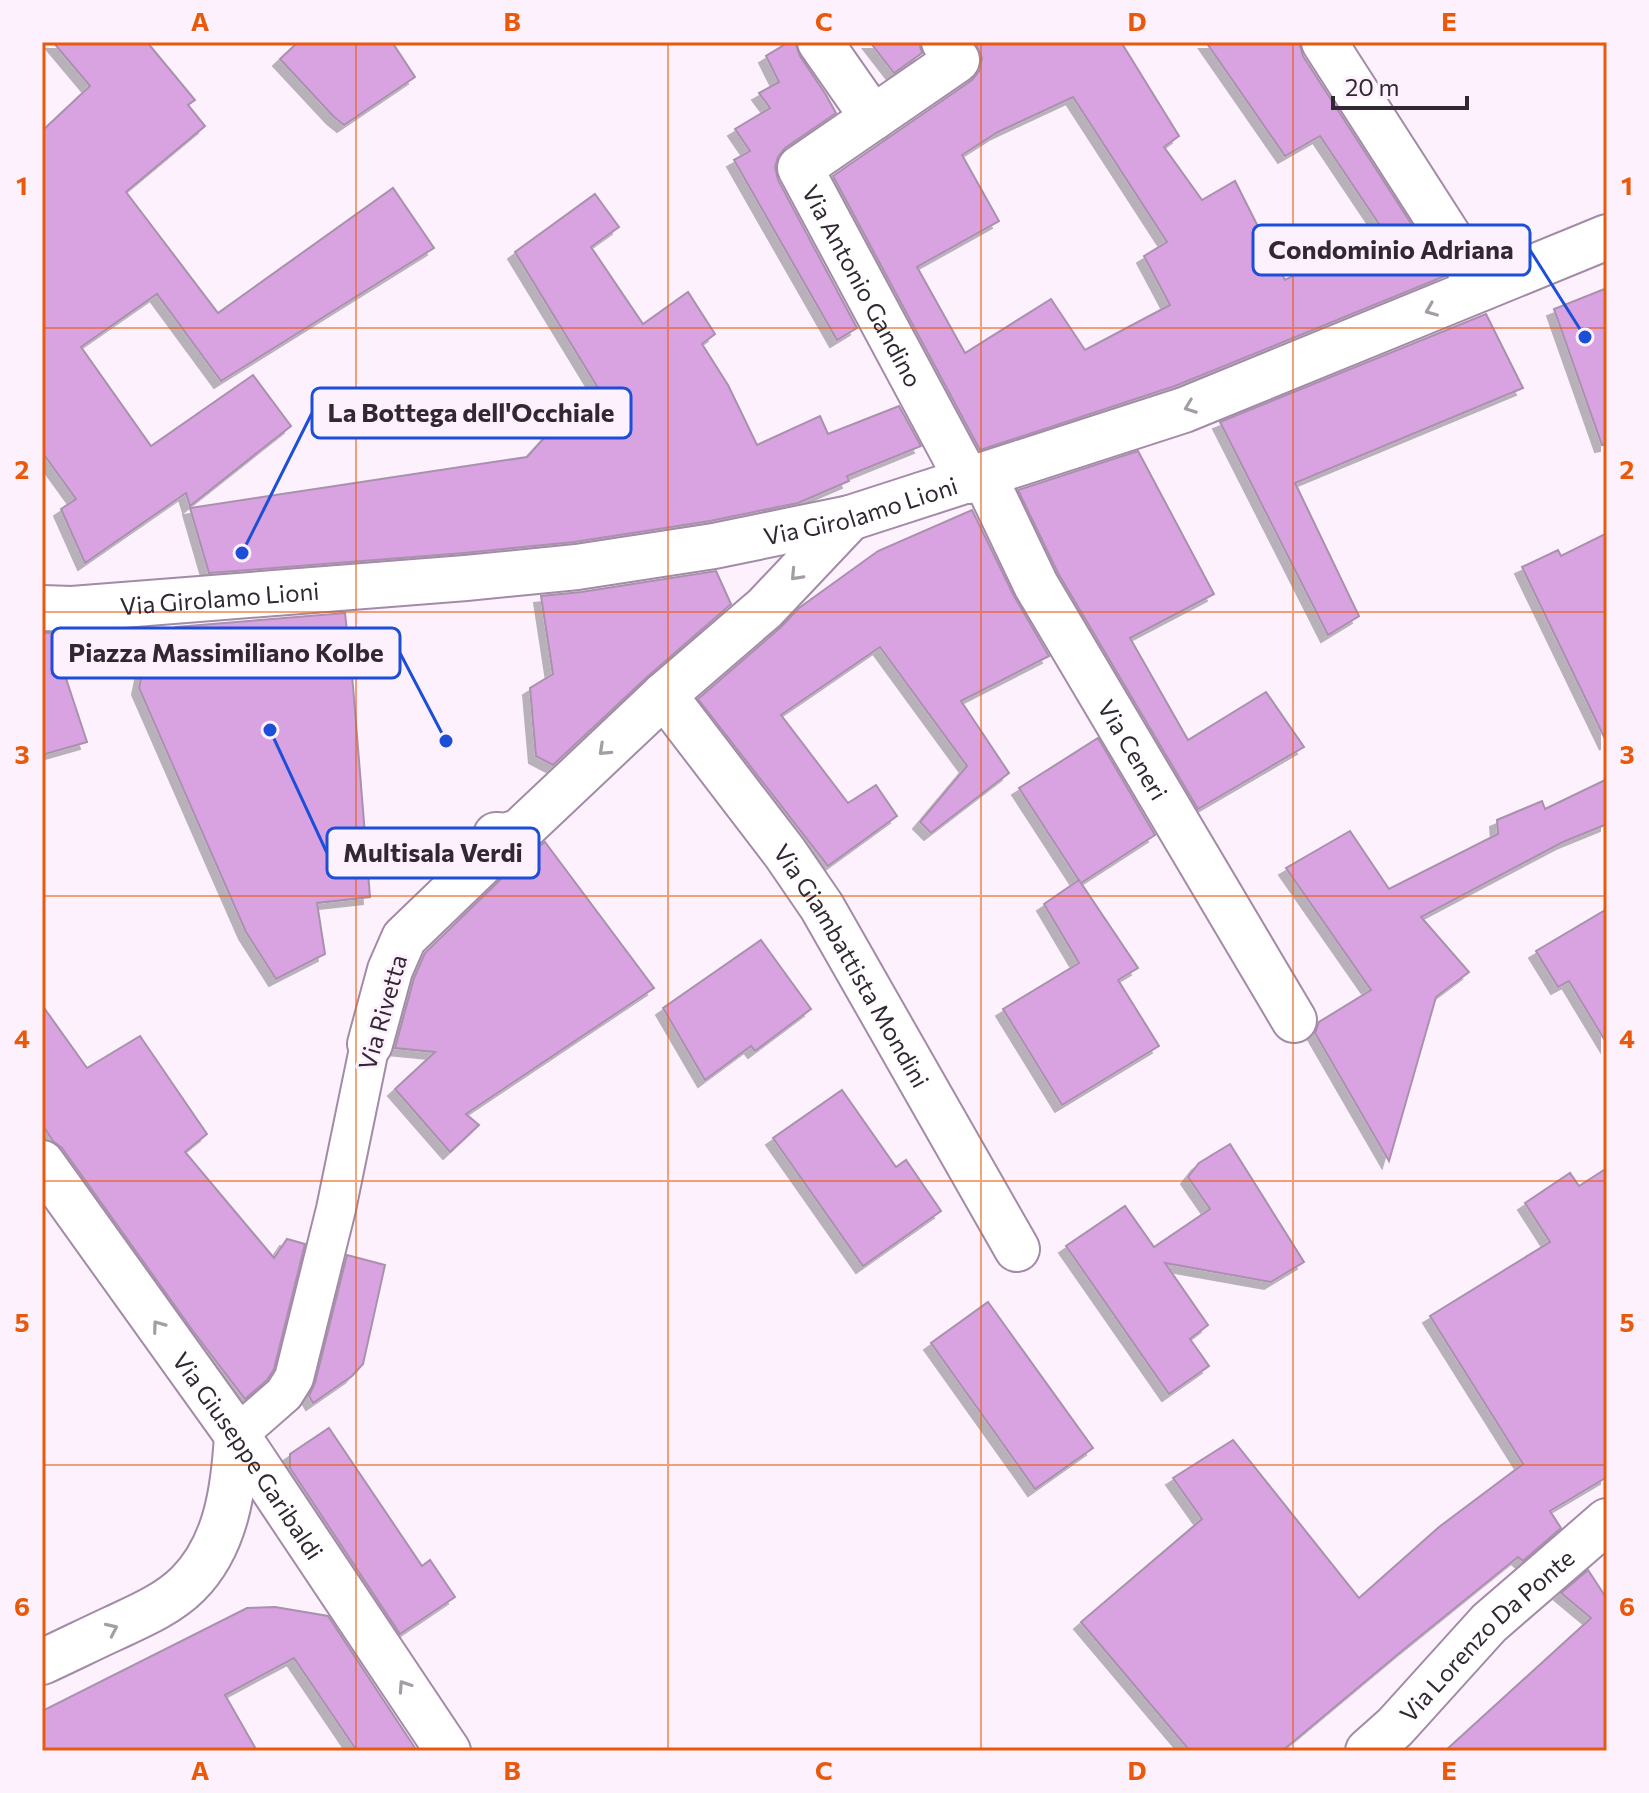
<svg xmlns="http://www.w3.org/2000/svg" width="1649" height="1793" font-family="Commissioner,sans-serif">
<defs>
<filter id="shadow"><feDropShadow dx="-7" dy="7" stdDeviation="0" flood-color="#0004"/></filter>
</defs>
<rect width="100%" height="100%" fill="#fcf1fd"/>
<g fill="#d9a3e2" stroke="#a991ad" stroke-width="2" fill-rule="evenodd" filter="url(#shadow)">
<path d="M53,42H147L195,100L188,105L205,126L126,192L218,313L393,188L434,248L221,381L157,294L81,347L151,446L253,375L291,426L190,506L186,493L85,563L61,509L76,499L42,452V131L90,86Z"/>
<path d="M298,42H392L415,77L344,125L334,117L280,59Z"/>
<path d="M789,42H795L800,56L826,95L836,113L785,148L778,157L775,167L778,180L857,328L837,340L734,160L750,151L735,129L770,108L759,93L779,82L766,56Z"/>
<path d="M870,42H919L922,53L894,73Z"/>
<path d="M975,42H1121L1179,136L1164,147L1202,200L1235,181L1285,280L1383,230L1320,136L1285,156L1206,42H1299L1303,56L1445,276L1175,386L980,450L833,176L972,80L979,71L982,58ZM1073,97L1167,242L1144,256L1170,305L1085,350L1051,299L965,353L917,267L999,221L962,155L998,132Z"/>
<path d="M595,194L619,227L591,247L643,324L688,292L715,334L702,344L728,385L757,445L820,416L828,434L899,406L921,446L847,476L849,481L798,503L710,521L574,542L464,553L209,573L190,508L527,457L556,425L563,435L609,406L515,252Z"/>
<path d="M1607,288V444L1602,445L1554,309Z"/>
<path d="M1486,314L1523,388L1295,483L1359,616L1328,635L1220,422Z"/>
<path d="M1138,451L1214,594L1130,638L1188,740L1266,692L1304,747L1198,809L1058,573L1018,490Z"/>
<path d="M972,510L1014,596L1049,656L961,701L1009,773L931,833L920,822L967,766L880,647L781,715L848,803L876,785L897,816L828,866L698,699L781,627L799,608L878,551Z"/>
<path d="M1607,533V743L1522,567L1558,550L1561,556Z"/>
<path d="M716,571L731,604L647,677L553,765L536,756L530,688L553,674L541,596L581,592Z"/>
<path d="M345,613L353,686L370,897L317,903L325,954L276,979L246,932L139,688L145,659L143,657L165,632L176,627Z"/>
<path d="M42,633H51L87,742L42,755Z"/>
<path d="M1098,738L1155,835L1081,883L1138,968L1118,980L1159,1046L1062,1105L1003,1009L1079,963L1044,904L1079,880L1080,882L1019,788Z"/>
<path d="M1607,779V824L1563,842L1421,917L1469,972L1436,997L1389,1161L1315,1033L1319,1022L1371,990L1286,868L1350,831L1389,889L1498,834L1497,820L1542,801L1545,809Z"/>
<path d="M545,842L654,988L466,1114L479,1125L450,1152L395,1089L435,1052L395,1048L414,978L425,953L502,878L516,859L529,854Z"/>
<path d="M1607,909V1044L1569,981L1558,987L1536,951Z"/>
<path d="M761,940L811,1009L755,1051L751,1046L705,1080L663,1008Z"/>
<path d="M42,1005L87,1068L140,1036L207,1134L185,1152L274,1258L287,1239L305,1244L274,1369L267,1380L245,1399L193,1331L62,1148L53,1141L42,1124Z"/>
<path d="M842,1090L896,1167L906,1160L941,1211L863,1266L773,1138Z"/>
<path d="M1230,1144L1304,1262L1271,1282L1165,1263L1208,1325L1190,1339L1209,1366L1169,1394L1066,1246L1125,1206L1154,1247L1210,1209L1188,1177L1199,1163Z"/>
<path d="M1607,1168V1477L1550,1511L1561,1528L1523,1561L1518,1557L1403,1650L1282,1751H1190L1081,1622L1202,1519L1173,1478L1233,1440L1359,1598L1439,1527L1523,1464L1430,1316L1550,1242L1525,1203L1570,1173L1579,1186Z"/>
<path d="M347,1255L385,1265L363,1364L352,1376L313,1403L309,1396L315,1383Z"/>
<path d="M988,1302L1093,1448L1035,1489L931,1343Z"/>
<path d="M329,1428L422,1566L430,1560L455,1597L400,1634L290,1468V1454Z"/>
<path d="M1588,1570L1607,1599V1751H1445L1591,1618L1561,1593Z"/>
<path d="M275,1607L328,1616L417,1751H357L294,1658L225,1695L257,1751H42V1711L247,1608Z"/>
</g>
<g fill="none" stroke-linecap="round" stroke-linejoin="round">
<defs>
<path id="pedestrian" d="M237,1435L284,1394L294,1378L336,1209L370,1044"/>
<g id="minor">
<path d="M820,42L873,118"/>
<path id="s1" d="M944,42L957,60L800,168L968,481"/>
<path d="M1324,42L1482,288"/>
<path id="s2" d="M984,476L1036,585L1294,1020"/>
<path id="s3" d="M42,608L72,609L466,578L577,567L714,546L850,518L1184,410L1607,237"/>
<path id="s4" d="M664,695L785,853L822,907L1017,1249"/>
<path d="M370,1044L390,970L404,938L485,860L494,849L496,835L506,836L520,831L664,695L765,608L850,518"/>
<path d="M42,1662C66,1651 90,1639 114,1628C140,1616 168,1604 188,1584C227,1545 234,1487 237,1435"/>
<path id="s5" d="M1368,1751L1395,1727L1489,1623L1607,1521"/>
</g>
<g id="tertiary">
<path id="s6" d="M42,1163L237,1435L448,1751"/>
</g>
</defs>
<use href="#pedestrian" stroke="#a38ba7" stroke-width="42"/>
<use href="#minor" stroke="#a38ba7" stroke-width="48"/>
<use href="#tertiary" stroke="#a38ba7" stroke-width="48"/>
<use href="#pedestrian" stroke="#fff" stroke-width="38"/>
<use href="#minor" stroke="#fff" stroke-width="44"/>
<use href="#tertiary" stroke="#fff" stroke-width="44"/>
</g>
<defs><path id="oneway-chevron" d="M-2-3.5L2.5 0L-2 3.5" fill="none" stroke-width="1.6" stroke-linecap="round" stroke-linejoin="round" transform="scale(2)"/></defs>
<g stroke="#a39ea3">
<use href="#oneway-chevron" transform="translate(1431 310) rotate(158)"/>
<use href="#oneway-chevron" transform="translate(1190 407) rotate(159)"/>
<use href="#oneway-chevron" transform="translate(796 575) rotate(133)"/>
<use href="#oneway-chevron" transform="translate(604 750) rotate(137)"/>
<use href="#oneway-chevron" transform="translate(158 1326) rotate(-126)"/>
<use href="#oneway-chevron" transform="translate(112 1629) rotate(-25)"/>
<use href="#oneway-chevron" transform="translate(404 1686) rotate(-124)"/>
</g>
<path fill="none" stroke="#e8590c" stroke-width="2" stroke-opacity="0.55" d="M356,42V1751M668,42V1751M981,42V1751M1293,42V1751M42,328H1607M42,612H1607M42,896H1607M42,1181H1607M42,1465H1607"/>
<g text-anchor="middle" dominant-baseline="central" stroke-width="6" stroke-linejoin="round" paint-order="stroke">
<g font-size="24" fill="#322833" stroke="#fcf1fd">
<text stroke="none"><textPath href="#s1" startOffset="346">Via Antonio Gandino</textPath></text>
<text stroke="none"><textPath href="#s3" startOffset="826">Via Girolamo Lioni</textPath></text>
<text stroke="none"><textPath href="#s3" startOffset="178">Via Girolamo Lioni</textPath></text>
<text stroke="none"><textPath href="#s2" startOffset="312">Via Ceneri</textPath></text>
<text stroke="none"><textPath href="#s4" startOffset="330">Via Giambattista Mondini</textPath></text>
<text transform="translate(382 1012) rotate(-74)">Via Rivetta</text>
<text stroke="none"><textPath href="#s6" startOffset="358">Via Giuseppe Garibaldi</textPath></text>
<text stroke="none"><textPath href="#s5" startOffset="166">Via Lorenzo Da Ponte</textPath></text>
</g>
</g>
<path fill="none" stroke="#1d4ed8" stroke-width="3" d="M1585 337L1530 250M242 553L312 413M446 741L400 653M270 730L327 853"/>
<g fill="#1d4ed8" stroke="#fcf1fd" stroke-width="3">
<circle cx="1585" cy="337" r="8"/>
<circle cx="242" cy="553" r="8"/>
<circle cx="446" cy="741" r="8"/>
<circle cx="270" cy="730" r="8"/>
</g>
<g fill="#fcf1fd" stroke="#1d4ed8" stroke-width="3">
<rect x="1253" y="225" width="277" height="50" rx="8"/>
<rect x="312" y="388" width="319" height="50" rx="8"/>
<rect x="52" y="628" width="348" height="50" rx="8"/>
<rect x="327" y="828" width="212" height="50" rx="8"/>
</g>
<g font-size="26" text-anchor="middle" font-weight="bold" fill="#322833">
<text x="1391" y="259">Condominio Adriana</text>
<text x="471" y="422">La Bottega dell'Occhiale</text>
<text x="226" y="662">Piazza Massimiliano Kolbe</text>
<text x="433" y="862">Multisala Verdi</text>
</g>
<rect width="1649" height="1793" fill="none" stroke="#fcf1fd" stroke-width="88"/>
<path d="M1333 96v12h134v-12" fill="none" stroke="#322833" stroke-width="4"/>
<text x="1345" y="96" font-size="24" fill="#322833" stroke="#fcf1fd" stroke-width="6" paint-order="stroke">20 m</text>
<rect x="44" y="44" width="1561" height="1705" fill="none" stroke="#e8590c" stroke-width="3"/>
<g font-size="26" text-anchor="middle" font-weight="bold" fill="#e8590c">
<text x="200" y="31">A</text>
<text x="512" y="31">B</text>
<text x="824" y="31">C</text>
<text x="1137" y="31">D</text>
<text x="1449" y="31">E</text>
<text x="22" y="195">1</text>
<text x="1627" y="195">1</text>
<text x="22" y="479">2</text>
<text x="1627" y="479">2</text>
<text x="22" y="764">3</text>
<text x="1627" y="764">3</text>
<text x="22" y="1048">4</text>
<text x="1627" y="1048">4</text>
<text x="22" y="1332">5</text>
<text x="1627" y="1332">5</text>
<text x="22" y="1616">6</text>
<text x="1627" y="1616">6</text>
<text x="200" y="1780">A</text>
<text x="512" y="1780">B</text>
<text x="824" y="1780">C</text>
<text x="1137" y="1780">D</text>
<text x="1449" y="1780">E</text>
</g>
</svg>
